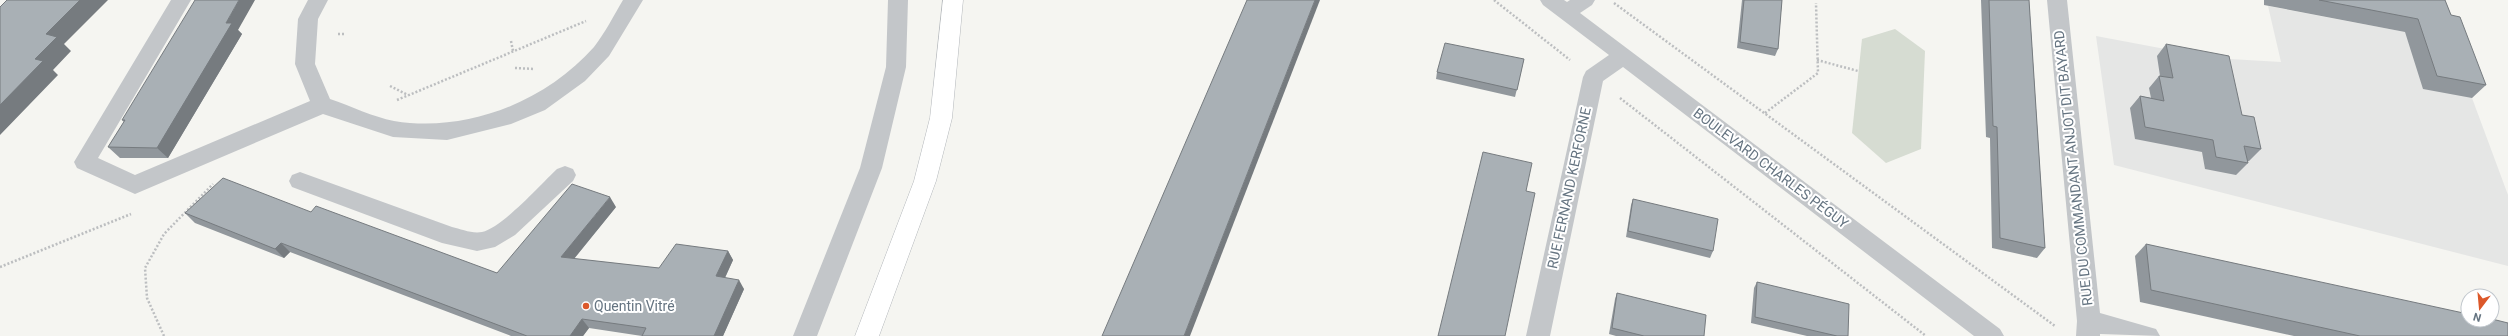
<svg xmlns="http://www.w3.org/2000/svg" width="2508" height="336" font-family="Roboto,sans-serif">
<rect width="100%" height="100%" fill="#f5f5f1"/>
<path fill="#e5e6e5" d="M2268,6L2405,32L2407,37L2452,44L2508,195V266L2114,165L2096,36L2213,58L2281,62Z"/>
<path fill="#d6dcd2" d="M1895,29L1925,51L1921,149L1886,163L1852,133L1862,39Z"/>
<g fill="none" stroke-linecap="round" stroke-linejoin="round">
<defs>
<path id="major" d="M943,0H963L952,118L936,181L879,336H855L914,181L930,118Z"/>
</defs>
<use href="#major" stroke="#b3b7bb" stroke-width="1"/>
<g stroke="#bcbec0" stroke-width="2.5" stroke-dasharray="2 2" stroke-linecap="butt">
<path d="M1494,0L1570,60"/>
<path d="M1614,3L2055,326"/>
<path d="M338,34H344"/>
<path d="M511,41L513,51"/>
<path d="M1817,60L1858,71"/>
<path d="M515,68L535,69"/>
<path d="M390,86L408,95"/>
<path d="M1620,98L1926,336"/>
<path d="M397,100L586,21"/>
<path d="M1765,113L1818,73L1816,3"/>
<path d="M0,267L131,214"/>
<path d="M164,336L147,298L145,268L164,234L213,184"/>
</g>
<g fill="#c3c6c9" fill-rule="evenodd">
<path d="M171,0H191L98,158L135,175L310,101L295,64L298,19L308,0H328L318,19L315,64L330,99C351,106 373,117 394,121C467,133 545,102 594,47C605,33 614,15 623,0H643L609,56L585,81L545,110L511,124L447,140L393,137L323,114L135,194L77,168L74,162Z"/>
<path d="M888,0H908L906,67L882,168L817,336H793L860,168L886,67Z"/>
<path d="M1540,0H1564L1567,2L1570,0H1595L1592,5L1580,13L2000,329L2004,336H1974L1623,67L1603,81L1550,336H1526L1583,77L1586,71L1609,55L1543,5Z"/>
<path d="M2047,0H2067L2100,313L2156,329L2160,336L2100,334V336H2076L2077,321Z"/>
<path d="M565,166L573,169L576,175L573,181L515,235L495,247L477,251L442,243L292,187L289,181L292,175L300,172L452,227C461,229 472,234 482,232C503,227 541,184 557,169Z"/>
</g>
<use href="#major" fill="#fff" fill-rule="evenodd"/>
</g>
<g fill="#91979c">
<path d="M1742,0H1782L1778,49L1775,56L1737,48Z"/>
<path d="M1981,0H2029L2045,248L2037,258L1992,248L1990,138L1986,137Z"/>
<path d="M2264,0H2445L2451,15L2486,85L2472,98L2423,89L2405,32L2264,5Z"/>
<path d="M238,30L242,34L168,158H120L108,147L124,122L122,120Z"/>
<path d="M2166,44L2242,115L2261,149L2249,161H2247L2248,163L2236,175L2205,169L2202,152L2135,139L2130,108L2140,96L2151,98L2149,88L2159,76H2160L2157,56Z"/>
<path d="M1524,59L1515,97L1436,79L1437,72Z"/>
<path d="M1633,199L1713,251L1710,258L1626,237L1631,205Z"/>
<path d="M616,207L574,259L659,268L728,251L733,260L725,278L744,289L723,336H642L589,328L583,336H511L290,252L284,258L195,223L185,213L311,212L497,273Z"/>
<path d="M2146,244L2508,336H2294L2140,302L2135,256Z"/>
<path d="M1757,282L1848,336H1807L1751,323L1754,288Z"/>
<path d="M1617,293L1704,336H1616L1609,334L1615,299Z"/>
</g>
<g fill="#767b7f">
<path d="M80,0H108L64,44L71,51L53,70L58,75L0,135V105L35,59L46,34Z"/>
<path d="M239,0H255L238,30L242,34L168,158L157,148L226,23Z"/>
<path d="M1315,0H1320L1190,336H1184Z"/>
<path d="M610,197L616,207L568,266L561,257Z"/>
<path d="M281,243L290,252L284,258L275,249Z"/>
<path d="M728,251L733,260L721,286L716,276Z"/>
<path d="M739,280L744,289L723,336H714Z"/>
<path d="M582,319L589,328L583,336H570Z"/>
</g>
<g fill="#a9b0b5" stroke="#767b7f">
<path d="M7,0H80L46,34L57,37L35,59L43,61L0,105V7Z"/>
<path d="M195,0H239L226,23H232L157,148L108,147L125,120H122Z"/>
<path d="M1247,0H1315L1184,336H1102Z"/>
<path d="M1744,0H1782L1778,49L1740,42Z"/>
<path d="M1989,0H2029L2045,248L2000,238L1997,127L1993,126Z"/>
<path d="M2319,0H2445L2451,15L2460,17L2486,85L2437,76L2418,19Z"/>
<path d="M1445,43L1524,59L1517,90L1437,72Z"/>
<path d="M2166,44L2229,56L2242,115L2254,117L2261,149L2244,146L2248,163L2216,157L2213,140L2145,127L2140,96L2164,101L2159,76L2173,78Z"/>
<path d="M1483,152L1532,163L1526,191L1535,193L1505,336H1438Z"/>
<path d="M223,178L311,212L316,206L497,273L572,184L610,197L561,257L659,268L676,244L728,251L716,276L739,280L714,336H642L646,328L582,319L570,336H527L281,243L275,249L185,213Z"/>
<path d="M1633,199L1718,219L1713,251L1628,231Z"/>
<path d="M2146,244L2468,314V320H2492V319L2508,323V336H2360L2151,290Z"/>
<path d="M1757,282L1849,304L1848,336H1837L1755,317Z"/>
<path d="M1617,293L1706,315L1704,336H1644L1612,328Z"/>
</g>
<circle fill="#dc582a" stroke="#fff" stroke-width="1.5" cx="586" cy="306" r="4"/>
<g text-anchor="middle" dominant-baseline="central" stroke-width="4" stroke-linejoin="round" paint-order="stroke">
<g font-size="14" fill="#657481" stroke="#fff">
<text transform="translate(1771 168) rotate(37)">BOULEVARD CHARLES PÉGUY</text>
<text transform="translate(2073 168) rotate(-96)">RUE DU COMMANDANT ANJOT DIT BAYARD</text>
<text transform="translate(1569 188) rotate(-78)">RUE FERNAND KERFORNE</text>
</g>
<g font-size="14" fill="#657481" stroke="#fff" text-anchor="start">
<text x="594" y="306">Quentin Vitré</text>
</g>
</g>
<g transform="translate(2480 308) rotate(196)"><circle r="19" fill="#ffffff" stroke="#c1c7cd"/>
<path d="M0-3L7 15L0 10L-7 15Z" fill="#dc582a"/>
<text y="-6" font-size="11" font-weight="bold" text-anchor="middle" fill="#657481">N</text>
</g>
</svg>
